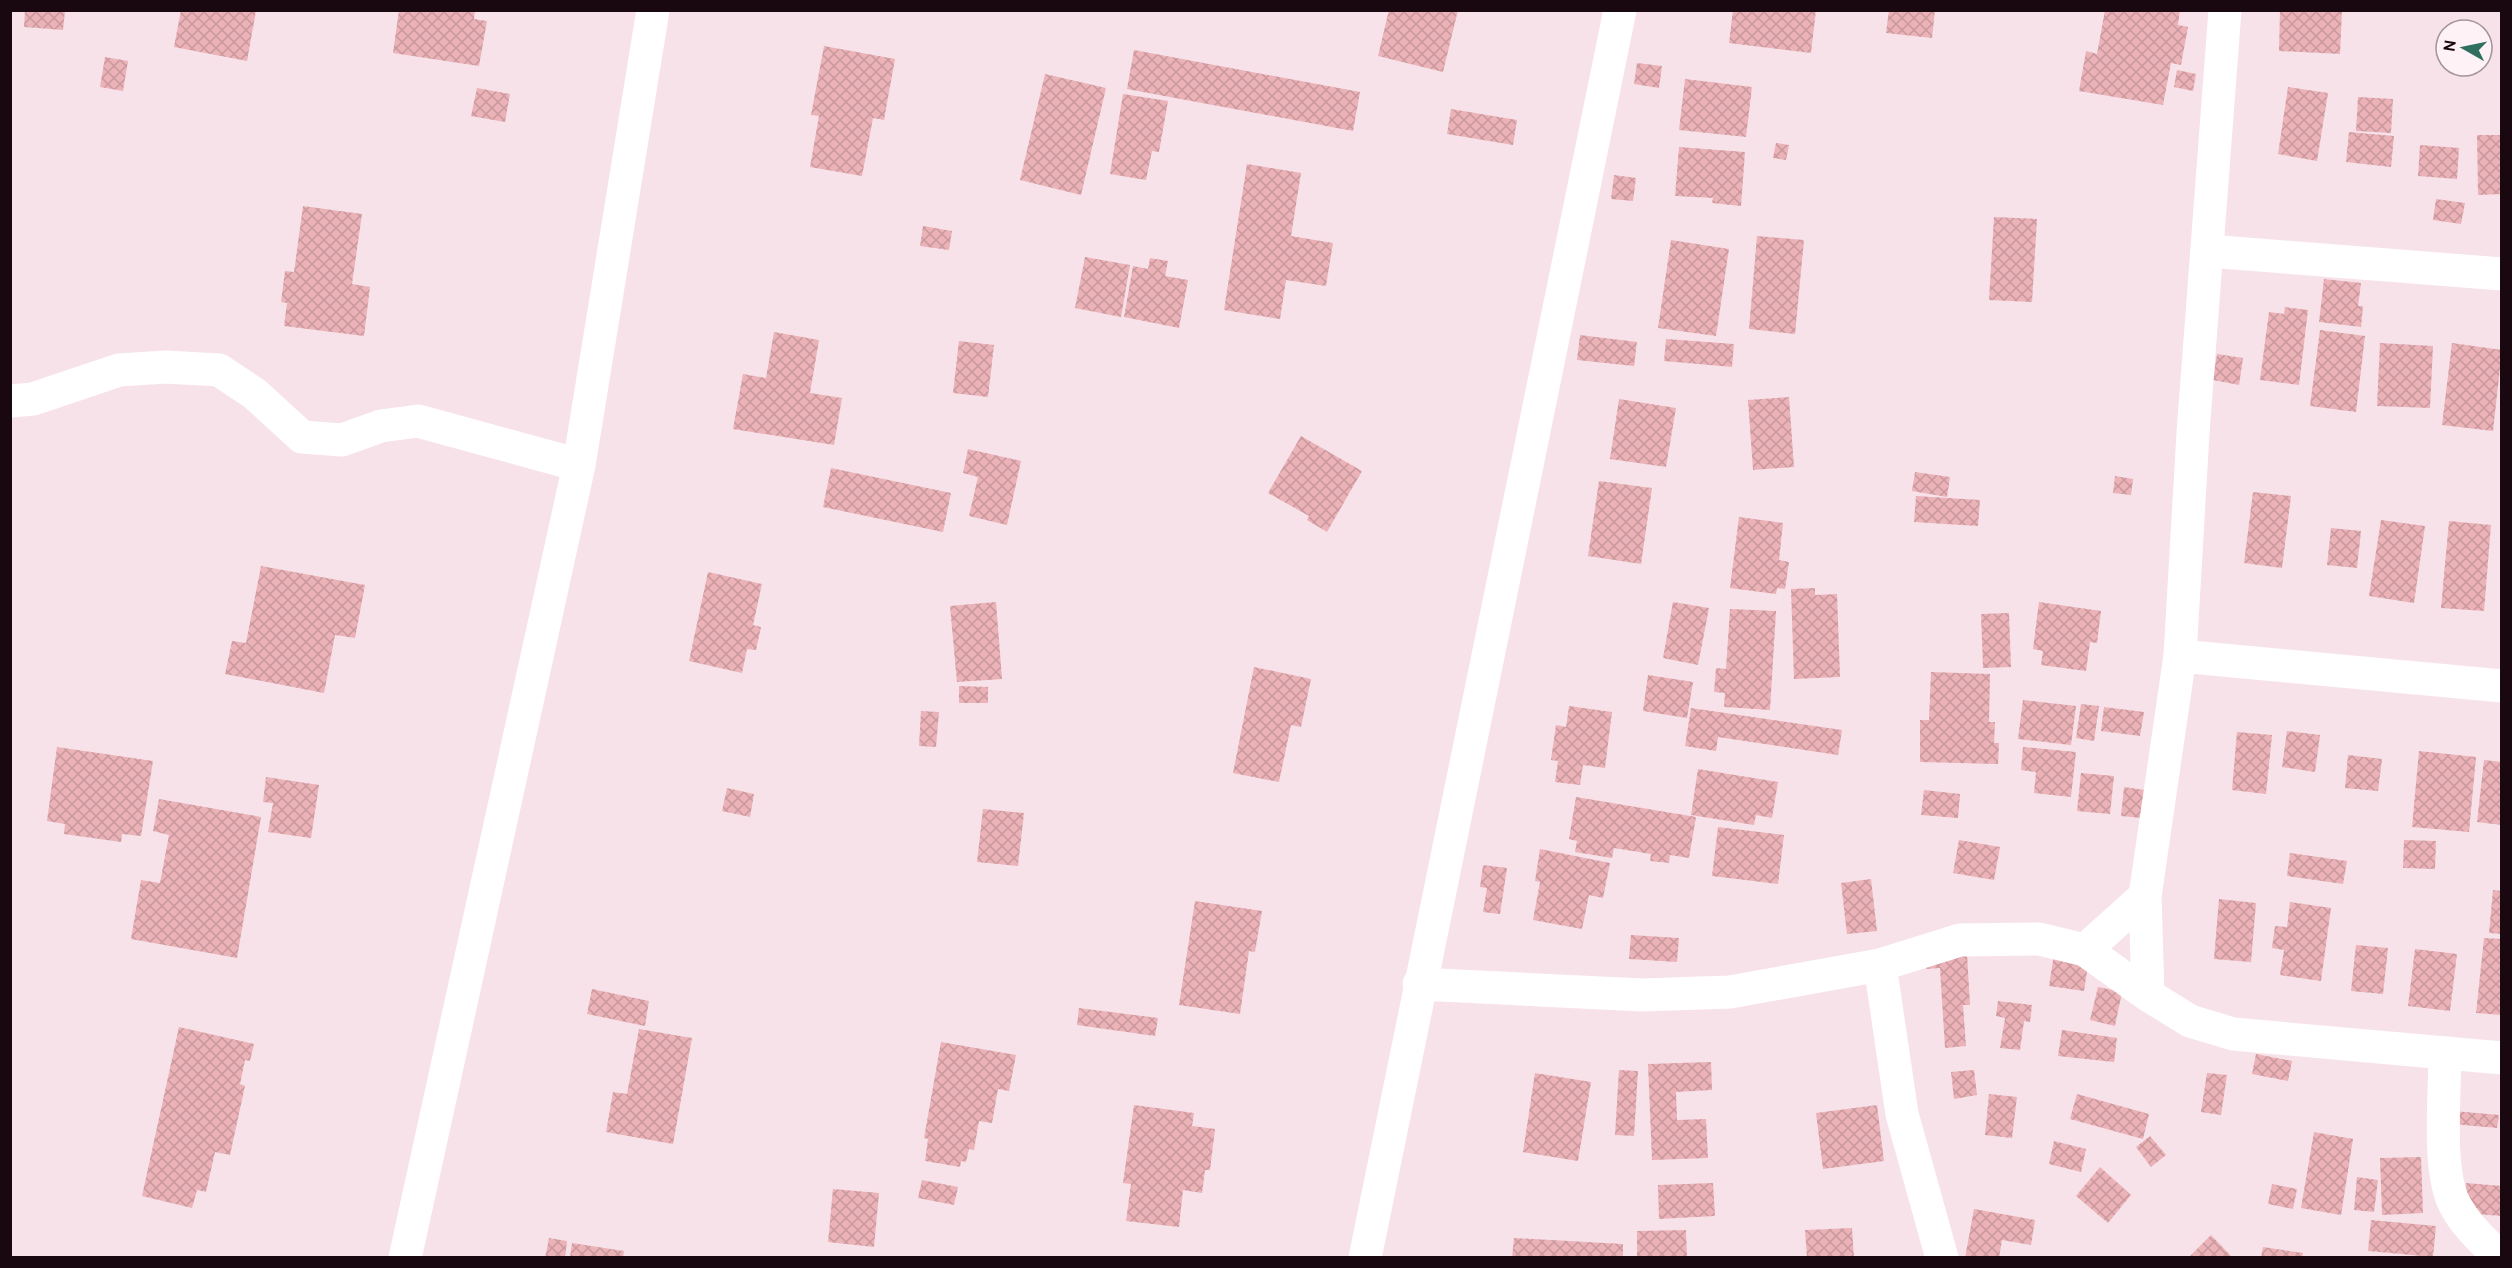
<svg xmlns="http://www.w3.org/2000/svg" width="2512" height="1268" font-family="Overpass,sans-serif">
<defs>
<pattern id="building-cross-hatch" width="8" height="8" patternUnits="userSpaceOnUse" patternTransform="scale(1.5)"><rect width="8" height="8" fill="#ebb2b7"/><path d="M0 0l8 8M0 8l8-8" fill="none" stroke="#c9989c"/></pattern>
</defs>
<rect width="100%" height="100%" fill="#f8e2ea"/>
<g fill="url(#building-cross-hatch)">
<path d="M25,10L65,11L63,30L24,27Z"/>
<path d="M181,10L256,11L247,61L174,47Z"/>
<path d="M399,10H475L474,19L487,21L479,66L393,53Z"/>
<path d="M1389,10H1458L1443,72L1378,56Z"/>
<path d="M1733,10H1816L1811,53L1729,43Z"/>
<path d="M1889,10H1935L1932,38L1886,33Z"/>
<path d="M2105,10H2180L2178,25L2188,27L2181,65L2171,63L2163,105L2079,91L2086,51L2097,54Z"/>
<path d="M2280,10H2342L2340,54L2279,51Z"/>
<path d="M824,46L895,59L884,120L873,118L862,176L810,167L819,116L811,115Z"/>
<path d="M1134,50L1360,92L1353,131L1127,89Z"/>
<path d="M105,57L128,61L123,91L100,87Z"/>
<path d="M1637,63L1662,66L1659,88L1634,84Z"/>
<path d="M2177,70L2196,74L2193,91L2174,87Z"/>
<path d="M1045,74L1106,88L1081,195L1020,180Z"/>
<path d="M1685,79L1752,87L1746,137L1679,130Z"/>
<path d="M2288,87L2328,93L2317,161L2278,154Z"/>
<path d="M477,88L510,94L505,122L471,116Z"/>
<path d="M1123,94L1168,101L1159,152L1152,151L1146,180L1110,174Z"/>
<path d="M2358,97L2393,99L2391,133L2356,131Z"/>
<path d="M1451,109L1517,120L1513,145L1447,134Z"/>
<path d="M2349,132L2394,136L2391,167L2346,162Z"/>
<path d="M2477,135H2502V194L2478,195Z"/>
<path d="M1776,143L1789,145L1786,160L1773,158Z"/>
<path d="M2420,145L2459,148L2457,179L2418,176Z"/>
<path d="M1679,147L1745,152L1741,206L1712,203L1713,198L1675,196Z"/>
<path d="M1247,164L1301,173L1291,236L1333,243L1326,286L1286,280L1280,319L1224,310Z"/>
<path d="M1614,175L1636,178L1633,201L1611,199Z"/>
<path d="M2436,199L2465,203L2461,224L2433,220Z"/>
<path d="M303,206L362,214L352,284L370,287L364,336L284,326L287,303L281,302L285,271L294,272Z"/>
<path d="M1994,217L2037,219L2032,302L1989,300Z"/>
<path d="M923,226L952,231L949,250L920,246Z"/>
<path d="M1757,236L1804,240L1795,334L1749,329Z"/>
<path d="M1671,240L1729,249L1716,336L1658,328Z"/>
<path d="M1085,257L1130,265L1121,317L1075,308Z"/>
<path d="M1150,258L1168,261L1165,276L1188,280L1179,328L1124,317L1133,266L1148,269Z"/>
<path d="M2324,279L2361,283L2358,306H2363L2361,327L2319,322Z"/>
<path d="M2285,307L2308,310L2299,385L2260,380L2269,312L2284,314Z"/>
<path d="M2320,330L2365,336L2356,412L2310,406Z"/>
<path d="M774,332L819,340L810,393L842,398L834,445L733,429L743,374L766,378Z"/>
<path d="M1580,335L1637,342L1634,366L1577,360Z"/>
<path d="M1666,339L1734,344L1732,367L1664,361Z"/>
<path d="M959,341L994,345L988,397L953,393Z"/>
<path d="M2380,343L2433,346L2430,408L2377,406Z"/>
<path d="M2452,343L2502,350L2493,431L2442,425Z"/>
<path d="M2217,354L2243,358L2239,385L2213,380Z"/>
<path d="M1789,397L1794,467L1753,470L1748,400Z"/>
<path d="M1619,399L1676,408L1666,467L1610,459Z"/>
<path d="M1301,436L1362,471L1327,532L1307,520L1309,516L1268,493Z"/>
<path d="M968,449L1021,461L1007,525L969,516L978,477L963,473Z"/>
<path d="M831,468L951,493L943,532L823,507Z"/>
<path d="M1915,472L1950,477L1947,497L1912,491Z"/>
<path d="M2115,476L2133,479L2131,495L2113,493Z"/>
<path d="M1599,481L1652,488L1641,564L1588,556Z"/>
<path d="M2253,492L2291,496L2282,568L2244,563Z"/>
<path d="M1916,496L1980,500L1978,526L1914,522Z"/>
<path d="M1739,517L1783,523L1779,560L1789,562L1785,589L1777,588L1776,594L1730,588Z"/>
<path d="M2381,520L2425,526L2414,603L2369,596Z"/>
<path d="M2449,521L2491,525L2484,611L2441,608Z"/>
<path d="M2331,528L2361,531L2357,568L2327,565Z"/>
<path d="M261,566L365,585L355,638L335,635L324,693L225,674L232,641L246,643Z"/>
<path d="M708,572L762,584L753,625L761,627L756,650L747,649L742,673L689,661Z"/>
<path d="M1815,588V595L1837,594L1840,677L1794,679L1791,589Z"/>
<path d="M996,602L1002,679L957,682L950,606Z"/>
<path d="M1673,602L1709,608L1698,665L1663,658Z"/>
<path d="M2039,602L2101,611L2097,643L2090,642L2086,671L2041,665L2043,651L2033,649Z"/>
<path d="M1730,609L1776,611L1770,710L1724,707L1725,693L1714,692L1716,668L1726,669Z"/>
<path d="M2009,613L2011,667L1983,668L1981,614Z"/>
<path d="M1254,667L1311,679L1301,727L1291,725L1279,782L1233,773Z"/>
<path d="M1931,672L1990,674L1989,722H1995L1994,743H1999L1998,764L1920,762V720H1929Z"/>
<path d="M1648,675L1693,682L1687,718L1643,711Z"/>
<path d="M959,686L988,687V703H959Z"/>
<path d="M2023,700L2076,706L2071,745L2018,739Z"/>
<path d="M2081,704L2099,706L2094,741L2076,738Z"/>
<path d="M1569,706L1612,712L1605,768L1583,765L1580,785L1555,782L1558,761L1551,760L1556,725L1566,727Z"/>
<path d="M2104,707L2144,712L2140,736L2101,731Z"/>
<path d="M1691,708L1842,730L1838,755L1718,737L1716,751L1685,746Z"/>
<path d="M921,711L939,712L936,747L919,746Z"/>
<path d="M2287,731L2320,735L2315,772L2282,767Z"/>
<path d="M2237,732L2272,735L2266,794L2232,790Z"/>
<path d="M57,747L153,761L141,836L122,834L121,842L64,834L65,824L47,821Z"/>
<path d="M2023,747L2076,752L2071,797L2034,793L2036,772L2021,770Z"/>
<path d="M2419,751L2476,757L2469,832L2412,827Z"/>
<path d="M2348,755L2382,759L2378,791L2345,788Z"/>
<path d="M2484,760L2502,762V825L2477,822Z"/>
<path d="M1698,769L1778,782L1772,818L1756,815L1754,825L1691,815Z"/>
<path d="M2081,773L2114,776L2110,814L2077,811Z"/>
<path d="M266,777L319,785L311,838L268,832L273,803L263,802Z"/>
<path d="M2124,787L2145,790L2142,818L2121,816Z"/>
<path d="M727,788L754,794L750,817L722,811Z"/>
<path d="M1924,790L1960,794L1958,818L1921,815Z"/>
<path d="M1576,797L1696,817L1689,858L1670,855L1669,863L1650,861L1651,854L1614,848L1612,858L1575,852L1577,841L1569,839Z"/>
<path d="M159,799L261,817L237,958L131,939L141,880L160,883L169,835L153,831Z"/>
<path d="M983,809L1024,813L1018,866L977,862Z"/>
<path d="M1718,827L1784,835L1778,884L1712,876Z"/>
<path d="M1959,840L2000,847L1994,880L1953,873Z"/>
<path d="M2404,840L2436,841L2435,869L2403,868Z"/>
<path d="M1540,849L1610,863L1603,898L1589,895L1582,929L1533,920L1540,882L1535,881Z"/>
<path d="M2290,853L2347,861L2343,884L2287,876Z"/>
<path d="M1483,865L1507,868L1500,914L1483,912L1487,888L1480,887Z"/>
<path d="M1871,879L1877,931L1847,934L1841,883Z"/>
<path d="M2493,890L2502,891V934L2489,933Z"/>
<path d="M2219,899L2256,903L2251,962L2214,959Z"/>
<path d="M1195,901L1262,911L1255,952L1249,951L1240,1014L1179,1005Z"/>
<path d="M2290,902L2331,908L2321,981L2280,975L2284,950L2272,948L2275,926L2287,927Z"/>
<path d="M1631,935L1679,938L1677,962L1629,959Z"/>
<path d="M2484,938L2502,939V1015L2476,1013Z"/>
<path d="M2356,945L2388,948L2383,994L2351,991Z"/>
<path d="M2415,949L2457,954L2450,1011L2408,1006Z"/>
<path d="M1967,953L1970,1005H1963L1966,1046L1945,1048L1940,968L1926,969L1925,956Z"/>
<path d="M2054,954L2089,959L2084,991L2049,986Z"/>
<path d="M2098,987L2122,992L2115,1026L2090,1020Z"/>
<path d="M592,989L649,1001L645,1026L587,1014Z"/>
<path d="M1998,1001L2032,1005L2030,1022L2024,1021L2020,1050L2000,1048L2005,1018L1996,1016Z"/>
<path d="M1079,1008L1158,1018L1155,1036L1077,1025Z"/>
<path d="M179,1027L254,1044L250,1061L245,1060L240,1084L245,1086L230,1155L215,1152L206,1192L197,1190L192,1208L142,1196Z"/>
<path d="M639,1029L692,1038L673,1144L606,1132L613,1092L627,1094Z"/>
<path d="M2062,1030L2117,1038L2114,1062L2058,1056Z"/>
<path d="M941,1042L1016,1055L1009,1091L998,1089L992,1123L979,1121L974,1150L969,1149L966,1162L961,1161L960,1167L925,1161L928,1139L924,1138Z"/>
<path d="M2256,1054L2292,1061L2288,1081L2252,1074Z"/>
<path d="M1711,1062L1712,1090L1676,1092L1677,1120L1706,1119L1708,1158L1652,1160L1648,1064Z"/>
<path d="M1619,1070L1638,1071L1634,1136L1615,1135Z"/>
<path d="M1974,1070L1977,1095L1954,1099L1951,1072Z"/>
<path d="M1535,1073L1591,1082L1578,1161L1523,1152Z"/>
<path d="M2207,1073L2227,1075L2221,1115L2201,1112Z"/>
<path d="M1989,1094L2017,1097L2012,1138L1985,1135Z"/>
<path d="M2077,1094L2149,1114L2143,1139L2070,1119Z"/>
<path d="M1134,1105L1194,1113L1192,1126L1215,1129L1210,1170H1205L1202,1193L1183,1190L1179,1227L1126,1221L1131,1184L1123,1183Z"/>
<path d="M1877,1105L1884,1161L1823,1169L1816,1113Z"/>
<path d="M2454,1111L2499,1115L2497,1128L2453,1124Z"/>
<path d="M2314,1132L2353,1139L2341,1215L2301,1208Z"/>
<path d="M2150,1136L2166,1155L2151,1167L2136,1147Z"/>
<path d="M2054,1141L2086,1149L2081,1172L2049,1164Z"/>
<path d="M2421,1157L2423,1213L2382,1215L2380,1158Z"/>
<path d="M2100,1167L2131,1195L2108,1223L2076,1196Z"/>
<path d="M2357,1177L2378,1180L2374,1212L2354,1210Z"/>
<path d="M922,1180L958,1187L954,1205L918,1198Z"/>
<path d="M1713,1183L1715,1216L1659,1219L1658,1185Z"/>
<path d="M2466,1183L2502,1186V1216L2463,1213Z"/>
<path d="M2272,1184L2297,1189L2293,1209L2268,1204Z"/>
<path d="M833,1189L879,1193L874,1247L828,1242Z"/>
<path d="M1974,1209L2035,1220L2031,1245L2002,1240L1999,1258H1965Z"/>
<path d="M2371,1220L2436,1226L2433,1257L2368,1251Z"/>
<path d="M1852,1228L1854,1258H1807L1805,1230Z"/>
<path d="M1686,1230L1687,1258H1637V1231Z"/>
<path d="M2211,1235L2233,1258H2188Z"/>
<path d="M549,1238L567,1241L565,1258H545Z"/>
<path d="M1514,1238L1623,1244V1258H1512Z"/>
<path d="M572,1243L624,1251L623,1258H570Z"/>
<path d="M2263,1247L2303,1253L2302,1258H2261Z"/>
</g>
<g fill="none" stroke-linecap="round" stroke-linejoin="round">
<g stroke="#fff" stroke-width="33">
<path d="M2225,10L2193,433L2180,656L2145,896L2148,995L2190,1021L2233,1034L2502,1058"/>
<path d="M2208,251L2502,274"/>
<path d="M10,401L33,399L119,370L166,367L219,370L255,394L302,437L342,440L381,426L418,421L579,465"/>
<path d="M2180,656L2502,686"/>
<path d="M2085,950L2145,896"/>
<path d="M1880,965L1902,1114L1942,1258"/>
<path d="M1419,984L1642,995L1730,992L1880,965L1960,940L2039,939L2085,950L2148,995"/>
<path d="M2445,1053C2445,1093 2437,1172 2455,1205C2466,1226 2484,1241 2500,1258"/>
<path d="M405,1258L579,465L653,10"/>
<path d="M1365,1258L1620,10"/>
</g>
</g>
<rect width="2512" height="1268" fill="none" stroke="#19080f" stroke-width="24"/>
<g transform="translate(2464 48) rotate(279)"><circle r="28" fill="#fef2f7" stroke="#a2949a" stroke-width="1.5"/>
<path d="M0-4.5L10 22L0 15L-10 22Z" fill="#30705e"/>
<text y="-9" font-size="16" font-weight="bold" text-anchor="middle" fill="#19080f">N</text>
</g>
</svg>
